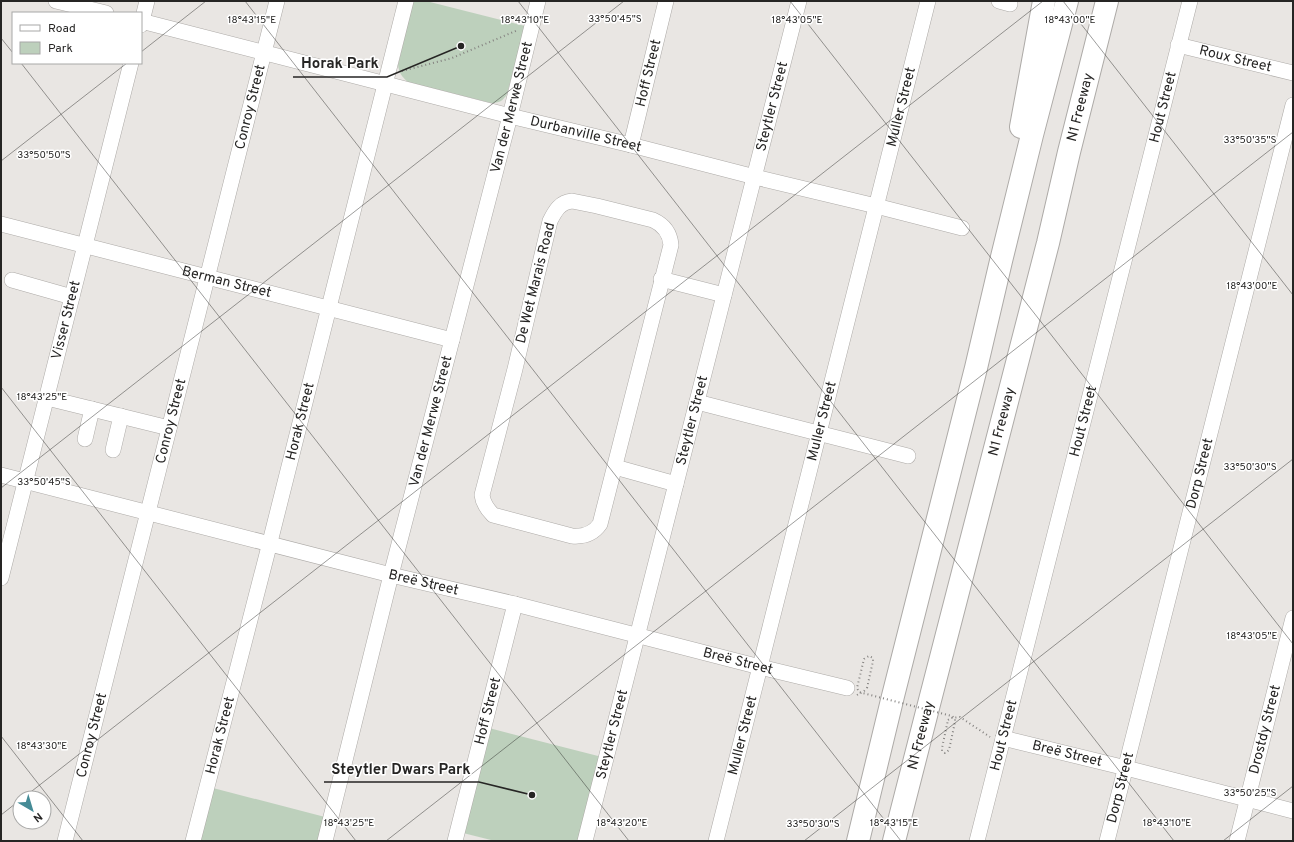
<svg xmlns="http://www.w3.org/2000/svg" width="1294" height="842" font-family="Overpass,sans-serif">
<rect width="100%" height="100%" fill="#e9e6e3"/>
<g fill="#bdd0bc">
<path d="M413,1H426L525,26L507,94C503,101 499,103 491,103L408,82C402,77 399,73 398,65Z"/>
<path d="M489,728L602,757L581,841H495L463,833Z"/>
<path d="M213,788L325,817L318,841H199Z"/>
</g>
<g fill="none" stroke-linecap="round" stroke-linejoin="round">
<defs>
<g id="minor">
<path d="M56,1L106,13"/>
<path d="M999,1L1010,4"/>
<path id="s1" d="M141,21L510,116L631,145L755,177L876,206L962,228"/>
<path d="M141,25L147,1"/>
<path id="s2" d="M1178,45L1293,73"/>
<path id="s3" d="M631,145L666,1"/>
<path d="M572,201L597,206L653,220C664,225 670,233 671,245L600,524C593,534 584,537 572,536L493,515C487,509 483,503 482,495L515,369L550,221C555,211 560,202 572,201Z"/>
<path id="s4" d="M1,224C151,264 302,300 452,340"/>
<path d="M661,279L724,295"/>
<path d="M12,280L72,297"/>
<path d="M47,398L169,428"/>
<path d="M697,402L908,456"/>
<path d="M85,439L92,409"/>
<path d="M113,450L121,416"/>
<path d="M615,467L676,484"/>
<path id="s5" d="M1,475L391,575L515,604L760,667L847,688"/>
<path id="s6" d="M1,578L131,63"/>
<path id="s7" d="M1003,738L1126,768L1293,811"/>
<path id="s8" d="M65,841L277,1"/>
<path id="s9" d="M193,841L267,554L406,1"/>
<path id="s10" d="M325,841L391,575L510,116L538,1"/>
<path id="s11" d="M455,841L515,604"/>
<path id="s12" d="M585,841L799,1"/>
<path id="s13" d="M716,841L928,1"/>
<path id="s14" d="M977,841L1190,1"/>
<path id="s15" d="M1107,841L1293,105"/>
<path id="s16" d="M1237,841L1293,618"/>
</g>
<g id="highway">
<path d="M1021,127L1044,1"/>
<path d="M858,841L893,696L976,368L1001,261L1032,135L1067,1"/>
<path id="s17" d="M894,841L929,704L1048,243L1069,152L1107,1"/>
</g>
</defs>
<use href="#minor" stroke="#adaaa7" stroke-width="16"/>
<use href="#highway" stroke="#adaaa7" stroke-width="24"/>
<g stroke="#858381" stroke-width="2" stroke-dasharray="1 3" stroke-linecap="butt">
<path d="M402,71L452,58L518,30"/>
<path d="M857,695L864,691L867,688"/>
<path d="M948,720L951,718L960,717L990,737"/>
</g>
<use href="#minor" stroke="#fff" stroke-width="15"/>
<use href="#highway" stroke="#fff" stroke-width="22"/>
<path stroke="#858381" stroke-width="2" stroke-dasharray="1 3" stroke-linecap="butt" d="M867,688L873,661V658L869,656L864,659L857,688L859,692L952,716L955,719V722L949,750L945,753L942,751V748L948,720"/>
</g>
<path fill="none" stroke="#262524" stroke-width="1" stroke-opacity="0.45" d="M245,1L901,841M518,1L1174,841M790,1L1293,644M1063,1L1293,295M1,38L13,53M141,52L206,1M21,63L629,841M1,161L127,63M1,387L356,841M1,488L624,1M1,736L83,841M23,798L1043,1M1,815L20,800M386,841L1293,132M804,841L1293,459M1223,841L1293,786"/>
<g text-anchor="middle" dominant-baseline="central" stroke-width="3" stroke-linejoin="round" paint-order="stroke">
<g font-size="14" fill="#262524" stroke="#fff">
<text stroke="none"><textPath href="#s2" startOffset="59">Roux Street</textPath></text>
<text stroke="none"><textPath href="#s3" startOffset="74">Hoff Street</textPath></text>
<text stroke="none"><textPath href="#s8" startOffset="757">Conroy Street</textPath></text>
<text stroke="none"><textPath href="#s10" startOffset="757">Van der Merwe Street</textPath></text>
<text stroke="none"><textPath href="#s12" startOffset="758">Steytler Street</textPath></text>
<text stroke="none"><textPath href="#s13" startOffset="757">Muller Street</textPath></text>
<text stroke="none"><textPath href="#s17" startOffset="757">N1 Freeway</textPath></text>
<text stroke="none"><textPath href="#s14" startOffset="757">Hout Street</textPath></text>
<text stroke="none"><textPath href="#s1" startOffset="459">Durbanville Street</textPath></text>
<text stroke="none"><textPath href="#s4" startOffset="233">Berman Street</textPath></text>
<text transform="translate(536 283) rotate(-76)">De Wet Marais Road</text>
<text stroke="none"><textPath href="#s6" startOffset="266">Visser Street</textPath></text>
<text stroke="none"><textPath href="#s8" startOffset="433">Conroy Street</textPath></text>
<text stroke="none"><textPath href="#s9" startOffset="433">Horak Street</textPath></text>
<text stroke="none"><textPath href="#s10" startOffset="433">Van der Merwe Street</textPath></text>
<text stroke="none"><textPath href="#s12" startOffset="434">Steytler Street</textPath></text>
<text stroke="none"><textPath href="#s13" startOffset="433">Muller Street</textPath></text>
<text stroke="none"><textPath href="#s17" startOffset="433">N1 Freeway</textPath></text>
<text stroke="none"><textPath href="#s14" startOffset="433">Hout Street</textPath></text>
<text stroke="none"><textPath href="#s15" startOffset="379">Dorp Street</textPath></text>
<text stroke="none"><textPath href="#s5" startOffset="436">Breë Street</textPath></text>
<text stroke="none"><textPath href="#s5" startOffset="760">Breë Street</textPath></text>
<text stroke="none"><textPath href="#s11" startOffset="134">Hoff Street</textPath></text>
<text stroke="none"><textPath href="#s16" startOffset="115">Drostdy Street</textPath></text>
<text stroke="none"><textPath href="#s8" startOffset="109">Conroy Street</textPath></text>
<text stroke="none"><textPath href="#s9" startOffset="109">Horak Street</textPath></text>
<text stroke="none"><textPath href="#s12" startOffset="110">Steytler Street</textPath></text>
<text stroke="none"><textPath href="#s13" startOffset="109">Muller Street</textPath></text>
<text stroke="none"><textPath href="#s17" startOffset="109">N1 Freeway</textPath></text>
<text stroke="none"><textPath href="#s14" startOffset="109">Hout Street</textPath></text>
<text stroke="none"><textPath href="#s7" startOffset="66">Breë Street</textPath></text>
<text stroke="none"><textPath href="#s15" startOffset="55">Dorp Street</textPath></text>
</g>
</g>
<g font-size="10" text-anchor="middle" fill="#262524" stroke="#fff" stroke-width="3" stroke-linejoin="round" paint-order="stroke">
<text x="615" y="22">33°50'45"S</text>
<text x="252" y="23">18°43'15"E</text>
<text x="525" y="23">18°43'10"E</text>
<text x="797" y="23">18°43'05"E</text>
<text x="1070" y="23">18°43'00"E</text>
<text x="1250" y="143">33°50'35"S</text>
<text x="44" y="158">33°50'50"S</text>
<text x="1252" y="289">18°43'00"E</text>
<text x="42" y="400">18°43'25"E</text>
<text x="1250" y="470">33°50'30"S</text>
<text x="44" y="485">33°50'45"S</text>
<text x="1252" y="639">18°43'05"E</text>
<text x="42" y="749">18°43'30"E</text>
<text x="1250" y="796">33°50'25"S</text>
<text x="349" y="826">18°43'25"E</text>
<text x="622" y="826">18°43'20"E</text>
<text x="894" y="826">18°43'15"E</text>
<text x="1167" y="826">18°43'10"E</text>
<text x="813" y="827">33°50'30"S</text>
</g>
<path fill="none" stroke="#262524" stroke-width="1.5" d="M461 46L387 77H293M532 795L479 782H324"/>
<g fill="#262524" stroke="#fff" stroke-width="1.5">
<circle cx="461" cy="46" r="4"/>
<circle cx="532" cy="795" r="4"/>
</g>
<g font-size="15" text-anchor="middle" font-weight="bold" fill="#262524" stroke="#fff" stroke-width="3" stroke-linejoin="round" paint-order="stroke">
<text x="340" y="68">Horak Park</text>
<text x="401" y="774">Steytler Dwars Park</text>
</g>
<rect width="1294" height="842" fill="none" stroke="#262524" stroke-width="4"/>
<rect x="12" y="12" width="130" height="52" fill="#ffffff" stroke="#a8a8a7"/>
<rect x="20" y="25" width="20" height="6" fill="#ffffff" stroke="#a8a8a7"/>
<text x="48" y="32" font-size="12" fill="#262524">Road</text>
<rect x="20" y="42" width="20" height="12" fill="#bdd0bc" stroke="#a8a8a7"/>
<text x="48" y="52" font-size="12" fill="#262524">Park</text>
<g transform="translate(32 810) rotate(142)"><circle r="19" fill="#ffffff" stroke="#a8a8a7"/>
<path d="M0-3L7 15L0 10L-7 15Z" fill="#458b96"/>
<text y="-6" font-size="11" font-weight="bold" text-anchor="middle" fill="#262524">N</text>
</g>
</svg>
